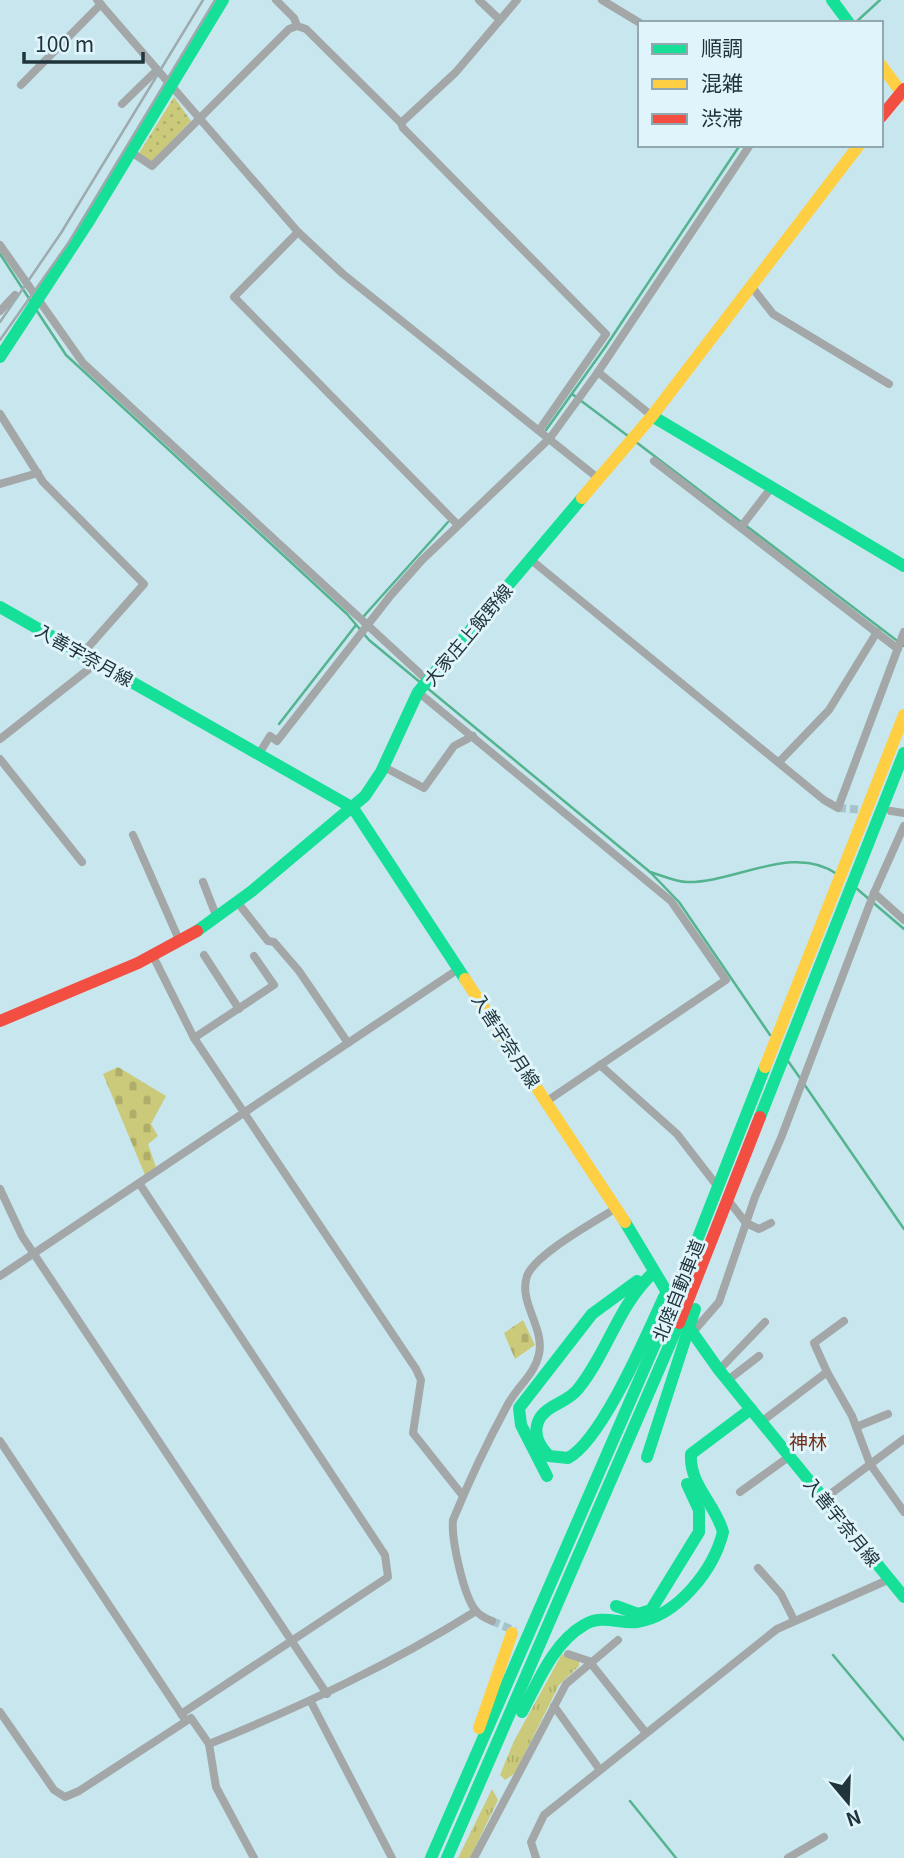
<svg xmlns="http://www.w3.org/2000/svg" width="904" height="1858" font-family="Georgia,'Noto Sans JP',serif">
<defs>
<pattern id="grass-tufts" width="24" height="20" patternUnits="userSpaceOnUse" patternTransform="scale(1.75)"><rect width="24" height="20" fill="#cbca7a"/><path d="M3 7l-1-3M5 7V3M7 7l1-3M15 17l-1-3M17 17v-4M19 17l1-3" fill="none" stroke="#aeae6a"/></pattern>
<pattern id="cemetery-stones" width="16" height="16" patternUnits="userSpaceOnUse" patternTransform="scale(1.75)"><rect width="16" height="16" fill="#cbca7a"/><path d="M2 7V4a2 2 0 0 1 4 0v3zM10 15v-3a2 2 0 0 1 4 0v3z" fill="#aeae6a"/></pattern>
<pattern id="park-dots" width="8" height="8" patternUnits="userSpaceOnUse" patternTransform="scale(1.75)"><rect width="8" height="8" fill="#cbca7a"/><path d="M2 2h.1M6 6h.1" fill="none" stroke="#aeae6a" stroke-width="1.8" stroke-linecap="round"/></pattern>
</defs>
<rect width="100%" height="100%" fill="#c8e6ee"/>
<g fill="url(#grass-tufts)">
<path d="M562,1654L579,1661V1666L559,1685L515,1773L505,1780L500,1775L514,1741Z"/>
<path d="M492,1789L498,1800L470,1858H458Z"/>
</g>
<g fill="url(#cemetery-stones)">
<path d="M118,1067L166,1096L151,1124L158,1136L148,1144L156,1167L145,1175L103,1074Z"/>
<path d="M523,1320L535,1345L515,1359L504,1333Z"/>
</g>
<path fill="url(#park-dots)" d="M174,97L191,121L151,162L139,153Z"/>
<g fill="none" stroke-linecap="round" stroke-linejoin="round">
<g stroke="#54b48f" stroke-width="2.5">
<path d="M855,23L880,0"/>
<path d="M0,254L32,303"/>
<path d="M35,308L66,355L347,614L369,640L421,683"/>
<path d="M572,394L628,436"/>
<path d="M546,430L606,346L740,145"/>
<path d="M636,442L904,646"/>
<path d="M363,617L448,522"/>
<path d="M426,687L650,872C661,875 676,882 687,882C735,883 793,843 837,874"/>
<path d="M279,724L356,625"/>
<path d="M650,872L679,902L770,1035"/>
<path d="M856,888L904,929"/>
<path d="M788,1061L800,1078"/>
<path d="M804,1084L904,1229"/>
<path d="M833,1655L904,1740"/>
<path d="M630,1801L676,1858"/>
</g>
<g stroke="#a6c3ca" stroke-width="8" stroke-dasharray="8 4" stroke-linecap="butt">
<path d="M838,808L866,810"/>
<path d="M492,1621L515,1631"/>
</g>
<g stroke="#a4a7a8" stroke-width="8">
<path d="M97,0L298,232L343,274L599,479"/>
<path d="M276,0L294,18L297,26L306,29L401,123L403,128L606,334L540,429"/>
<path d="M479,0L500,20"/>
<path d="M602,0L640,23"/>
<path d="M21,85L101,4"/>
<path d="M122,104L157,70"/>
<path d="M401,123L456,72L517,0"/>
<path d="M131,152L152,166L289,29L297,26"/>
<path d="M298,232L234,297L458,525"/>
<path d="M0,245L83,363L427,680"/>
<path d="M751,286L773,314L889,384"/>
<path d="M0,311L15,295"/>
<path d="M598,372L750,145"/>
<path d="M0,414L43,482L144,584L83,653"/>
<path d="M654,461L898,649"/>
<path d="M0,484L38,473"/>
<path d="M741,527L771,488"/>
<path d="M530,559L824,800L838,808L904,632"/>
<path d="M418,692L671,901L726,980L547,1101"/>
<path d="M0,739L99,661"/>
<path d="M260,752L270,736L277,741L391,595L422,560L550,438L598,372L652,416"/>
<path d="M0,759L82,862"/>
<path d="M780,761L829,710L877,632"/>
<path d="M384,767L424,788L454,746L473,736"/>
<path d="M891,811L904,813"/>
<path d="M133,835L180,942"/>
<path d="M203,882L217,918"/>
<path d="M874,893L904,920"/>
<path d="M238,903L268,941L274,942L299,971L348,1043"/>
<path d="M204,955L239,1009"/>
<path d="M153,956L194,1038L416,1369L421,1380L413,1433L463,1496"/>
<path d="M194,1038L274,985L254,956"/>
<path d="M600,1065L677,1134L718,1187"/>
<path d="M139,1183L385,1555L388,1577L181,1714"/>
<path d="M0,1189L22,1236L327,1694"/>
<path d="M728,1200L746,1223L759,1229L771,1223"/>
<path d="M0,1276L460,968"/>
<path d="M692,1333L719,1302L755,1197L781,1138L874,893L904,826"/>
<path d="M719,1370L765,1322"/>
<path d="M827,1372L814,1343L844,1321"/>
<path d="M728,1380L759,1356"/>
<path d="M761,1422L827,1372L852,1416L870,1464L904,1512"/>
<path d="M856,1427L888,1414"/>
<path d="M0,1441L184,1718"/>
<path d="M740,1492L790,1456"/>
<path d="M825,1498L904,1439"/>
<path d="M758,1568L781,1594L794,1620"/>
<path d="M492,1621C487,1619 481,1616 477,1612C464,1599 451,1539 453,1520C469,1481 488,1441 508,1404C517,1387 535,1374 539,1354C545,1328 518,1302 527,1276C535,1254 595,1222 616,1208"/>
<path d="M568,1654L589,1661L646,1733"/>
<path d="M311,1702L392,1858"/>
<path d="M554,1706L600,1770"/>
<path d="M0,1712L54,1790L65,1797L79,1791L191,1718L209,1744L216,1787L254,1858"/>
<path d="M209,1744C302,1706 390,1665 476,1611"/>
<path d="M474,1858L566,1684L618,1640"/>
<path d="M536,1858L531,1842L544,1815L777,1629L890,1579"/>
<path d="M788,1858L824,1837"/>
</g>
<g stroke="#16e098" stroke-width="12">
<path d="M832,0L849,23"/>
<path d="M0,357L89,221L223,0"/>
<path d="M652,416L904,566"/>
<path d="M0,607L353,808L465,979"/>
<path d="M197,931L252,891L365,796L381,772L418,692L582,498"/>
<path d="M760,1117L904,753"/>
<path d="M625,1222L674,1304"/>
<path d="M654,1272C618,1305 608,1352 578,1389C568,1403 544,1405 538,1422C533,1435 540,1447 549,1456L568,1458C602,1440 647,1334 664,1297"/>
<path d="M685,1322L719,1370L904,1597"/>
<path d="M647,1457L695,1309"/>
<path d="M547,1476L521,1425L519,1408L592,1314L637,1281"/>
<path d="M616,1606L638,1614L651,1610L699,1532V1510L687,1484"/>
<path d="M522,1712C538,1682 553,1643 584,1625C602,1614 619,1624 637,1622C678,1616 714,1569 723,1532C715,1503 689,1485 691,1454L751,1409"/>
<path d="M431,1858L668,1314L765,1067"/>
<path d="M447,1858L679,1323"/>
</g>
<g stroke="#ffcf43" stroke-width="12">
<path d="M881,65L904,96"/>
<path d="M582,498L652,416L859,145"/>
<path d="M465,979L625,1222"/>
<path d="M765,1067L904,715"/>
<path d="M479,1728L512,1633"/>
</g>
<g stroke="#f24e42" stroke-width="12">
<path d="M881,117L904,89"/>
<path d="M0,1021L138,963L197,931"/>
<path d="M679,1323L760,1117"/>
</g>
<g stroke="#9dabaf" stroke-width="2.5">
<path d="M0,322L61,233L203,0"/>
<path d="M0,340L69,242L215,0"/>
</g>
</g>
<g text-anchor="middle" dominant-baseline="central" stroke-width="6" stroke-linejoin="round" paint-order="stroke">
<g font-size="18" fill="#20353b" stroke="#e0f5fb">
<text transform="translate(467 634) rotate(-50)">大家庄上飯野線</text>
<text transform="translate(85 654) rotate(29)">入善宇奈月線</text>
<text transform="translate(507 1040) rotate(57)">入善宇奈月線</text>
<text transform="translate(677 1290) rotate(-68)">北陸自動車道</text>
<text transform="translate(843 1521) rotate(51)">入善宇奈月線</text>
</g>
<g font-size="19" fill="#73311c" stroke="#e0f5fb">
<text x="808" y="1440">神林</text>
</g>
</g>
<rect x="638" y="21" width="245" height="126" fill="#e0f5fb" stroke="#93a8ae" stroke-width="2"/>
<rect x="652" y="44" width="35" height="10" fill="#16e098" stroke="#93a8ae" stroke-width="2"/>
<text x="701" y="56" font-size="21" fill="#20353b">順調</text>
<rect x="652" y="79" width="35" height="10" fill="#ffcf43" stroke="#93a8ae" stroke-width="2"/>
<text x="701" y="91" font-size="21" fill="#20353b">混雑</text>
<rect x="652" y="114" width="35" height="10" fill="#f24e42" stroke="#93a8ae" stroke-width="2"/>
<text x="701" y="126" font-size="21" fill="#20353b">渋滞</text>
<g transform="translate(848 1802) rotate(161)" stroke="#e0f5fb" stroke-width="5" paint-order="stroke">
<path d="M0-5L12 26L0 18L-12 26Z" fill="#20353b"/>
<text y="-10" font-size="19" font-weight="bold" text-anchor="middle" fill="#20353b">N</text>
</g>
<path d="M24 52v10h119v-10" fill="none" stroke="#20353b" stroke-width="3.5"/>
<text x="35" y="52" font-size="21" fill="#20353b" stroke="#e0f5fb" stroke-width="5" paint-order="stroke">100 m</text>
</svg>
